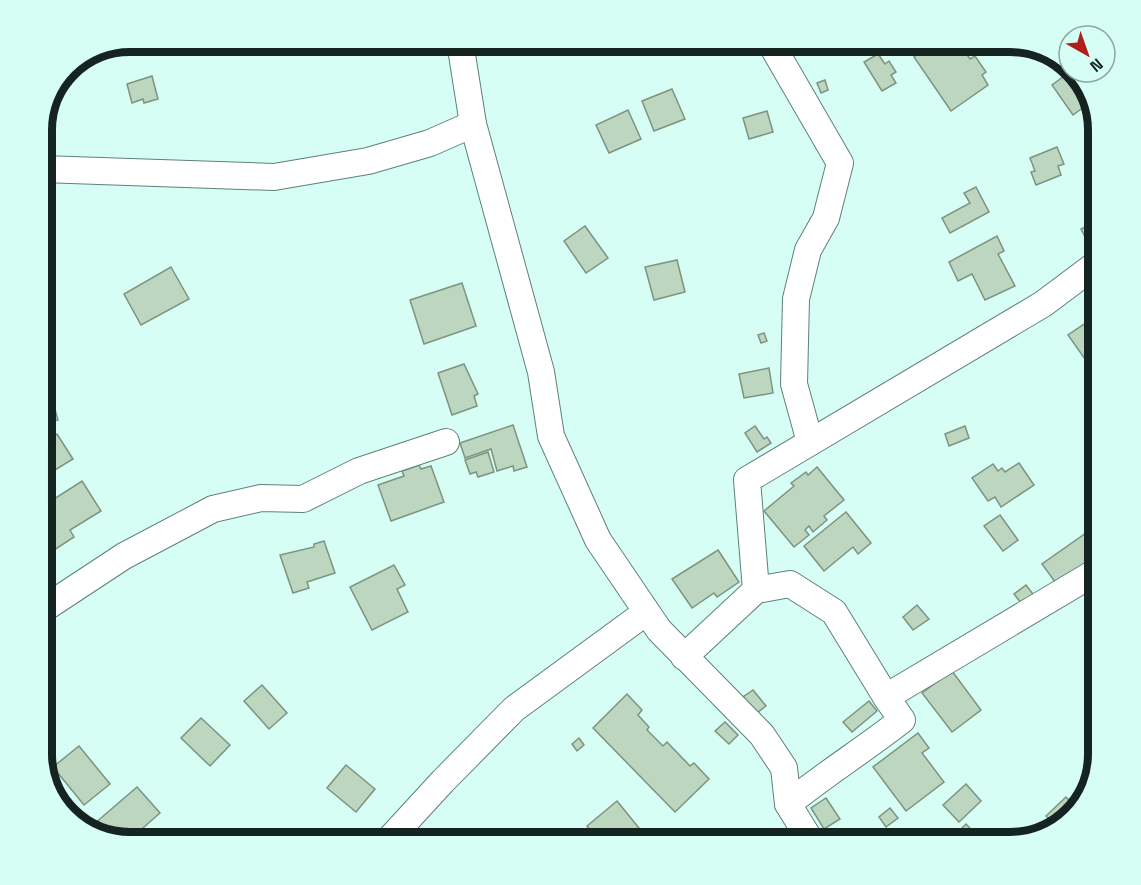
<svg xmlns="http://www.w3.org/2000/svg" width="1141" height="885" font-family="'Space Grotesk',sans-serif">
<rect width="100%" height="100%" fill="#d7fef5"/>
<g fill="#bcd6bf" stroke="#7c947f" stroke-width="1.5">
<path d="M936,42H958L970,59L975,56L986,72L982,75L988,85L951,111L914,57Z"/>
<path d="M878,54L885,64L889,61L896,72L891,75L896,83L882,91L864,62Z"/>
<path d="M1070,72H1074L1090,91L1092,101L1073,115L1052,85Z"/>
<path d="M152,76L158,99L144,103L143,99L132,103L127,84Z"/>
<path d="M825,80L828,90L821,93L817,83Z"/>
<path d="M672,89L685,119L654,131L642,101Z"/>
<path d="M628,110L641,139L609,153L596,125Z"/>
<path d="M767,111L773,132L749,139L743,118Z"/>
<path d="M1057,147L1064,164L1058,166L1061,175L1036,185L1031,172L1035,171L1030,158Z"/>
<path d="M976,187L989,212L950,233L942,218L970,203L964,193Z"/>
<path d="M1099,219V254L1095,256L1081,229Z"/>
<path d="M585,226L608,258L586,273L564,241Z"/>
<path d="M997,236L1004,251L998,254L1015,286L985,300L972,274L958,281L949,262Z"/>
<path d="M677,260L685,292L654,300L645,267Z"/>
<path d="M171,267L189,299L141,325L124,294Z"/>
<path d="M462,283L476,326L424,344L410,300Z"/>
<path d="M1099,308V354L1087,362L1068,335L1093,318L1090,314Z"/>
<path d="M764,333L767,341L761,343L758,335Z"/>
<path d="M464,364L478,394L474,396L477,406L452,415L438,373Z"/>
<path d="M769,368L773,393L744,398L739,374Z"/>
<path d="M52,399L58,420L42,424V402Z"/>
<path d="M513,425L527,467L514,471L513,466L497,471L491,449L465,458L460,443Z"/>
<path d="M755,426L764,439L767,437L771,443L757,452L745,433Z"/>
<path d="M965,426L969,438L949,446L945,434Z"/>
<path d="M57,434L73,459L42,478V443Z"/>
<path d="M488,452L494,472L478,477L476,472L470,474L465,460Z"/>
<path d="M1019,463L1034,485L1001,507L995,497L988,501L972,478L993,464L998,471L1002,468L1005,472Z"/>
<path d="M419,465L421,469L431,466L444,502L391,521L378,485L404,476L402,471Z"/>
<path d="M817,467L844,500L824,516L827,520L813,532L809,526L805,530L809,535L794,547L764,511L794,486L791,483L806,472L808,475Z"/>
<path d="M82,481L101,511L70,530L74,537L45,556L42,552V501L48,497L51,501Z"/>
<path d="M846,512L871,543L858,554L853,547L824,571L804,546Z"/>
<path d="M1000,515L1018,540L1003,551L984,526Z"/>
<path d="M1086,533L1099,551V557L1058,586L1042,564Z"/>
<path d="M324,541L335,573L307,582L309,588L293,593L280,555L314,547V544Z"/>
<path d="M718,550L739,582L717,597L714,593L692,608L672,579Z"/>
<path d="M394,565L405,585L397,589L408,612L372,630L350,587Z"/>
<path d="M1026,585L1036,598L1024,607L1014,594Z"/>
<path d="M917,605L929,619L913,630L903,617Z"/>
<path d="M952,671L981,710L952,732L922,693Z"/>
<path d="M262,685L287,713L269,729L244,701Z"/>
<path d="M753,690L766,706L753,716L740,699Z"/>
<path d="M627,694L642,710L638,715L649,727L647,730L663,746L667,742L690,766L694,763L709,779L675,812L593,728Z"/>
<path d="M869,701L877,711L852,732L843,722Z"/>
<path d="M201,718L230,745L210,766L181,738Z"/>
<path d="M725,722L738,735L729,744L715,731Z"/>
<path d="M918,733L929,748L922,753L944,782L906,811L873,767Z"/>
<path d="M579,738L584,745L577,751L572,744Z"/>
<path d="M79,746L110,784L84,805L53,767Z"/>
<path d="M346,765L375,789L356,812L327,788Z"/>
<path d="M966,784L981,801L959,822L943,805Z"/>
<path d="M137,787L160,813L127,842L102,833L94,824Z"/>
<path d="M1066,797L1079,810L1057,827L1046,816Z"/>
<path d="M826,798L840,819L824,829L811,808Z"/>
<path d="M617,801L643,833L631,843H602L587,826Z"/>
<path d="M890,808L898,818L886,827L879,817Z"/>
<path d="M966,824L984,843H957L952,838Z"/>
</g>
<g fill="none" stroke-linecap="round" stroke-linejoin="round">
<defs>
<g id="street">
<path d="M460,42L473,124L541,372L551,436L598,540L659,630L762,735L784,768L788,804L812,843"/>
<path d="M770,42L840,163L826,218L808,250L796,299L794,384L810,442"/>
<path d="M42,169L274,177L368,161L430,143L473,124"/>
<path d="M756,590L747,480L1043,304L1099,262"/>
<path d="M42,610L124,556L213,509L261,498L303,499L359,471L446,442"/>
<path d="M684,657L756,590L790,584L834,612L886,697"/>
<path d="M788,804C825,774 865,749 902,720L886,697L1099,570"/>
<path d="M386,843L443,781L514,709L645,613"/>
</g>
</defs>
<use href="#street" stroke="#5e8179" stroke-width="28"/>
<use href="#street" stroke="#fff" stroke-width="26"/>
</g>
<path d="M0 0H1141V885H0ZM130 52H1010A78 78 0 0 1 1088 130V754A78 78 0 0 1 1010 832H130A78 78 0 0 1 52 754V130A78 78 0 0 1 130 52Z" fill="#d7fef5" fill-rule="evenodd"/>
<path fill="none" stroke="#152421" stroke-width="8" d="M130 52H1010A78 78 0 0 1 1088 130V754A78 78 0 0 1 1010 832H130A78 78 0 0 1 52 754V130A78 78 0 0 1 130 52Z"/>
<g transform="translate(1087 54) rotate(140)"><circle r="28" fill="#d7fef5" stroke="#89a7a0" stroke-width="1.5"/>
<path d="M0-4.5L10 22L0 15L-10 22Z" fill="#b0201b"/>
<text y="-9" font-size="16" font-weight="bold" text-anchor="middle" fill="#152421">N</text>
</g>
</svg>
